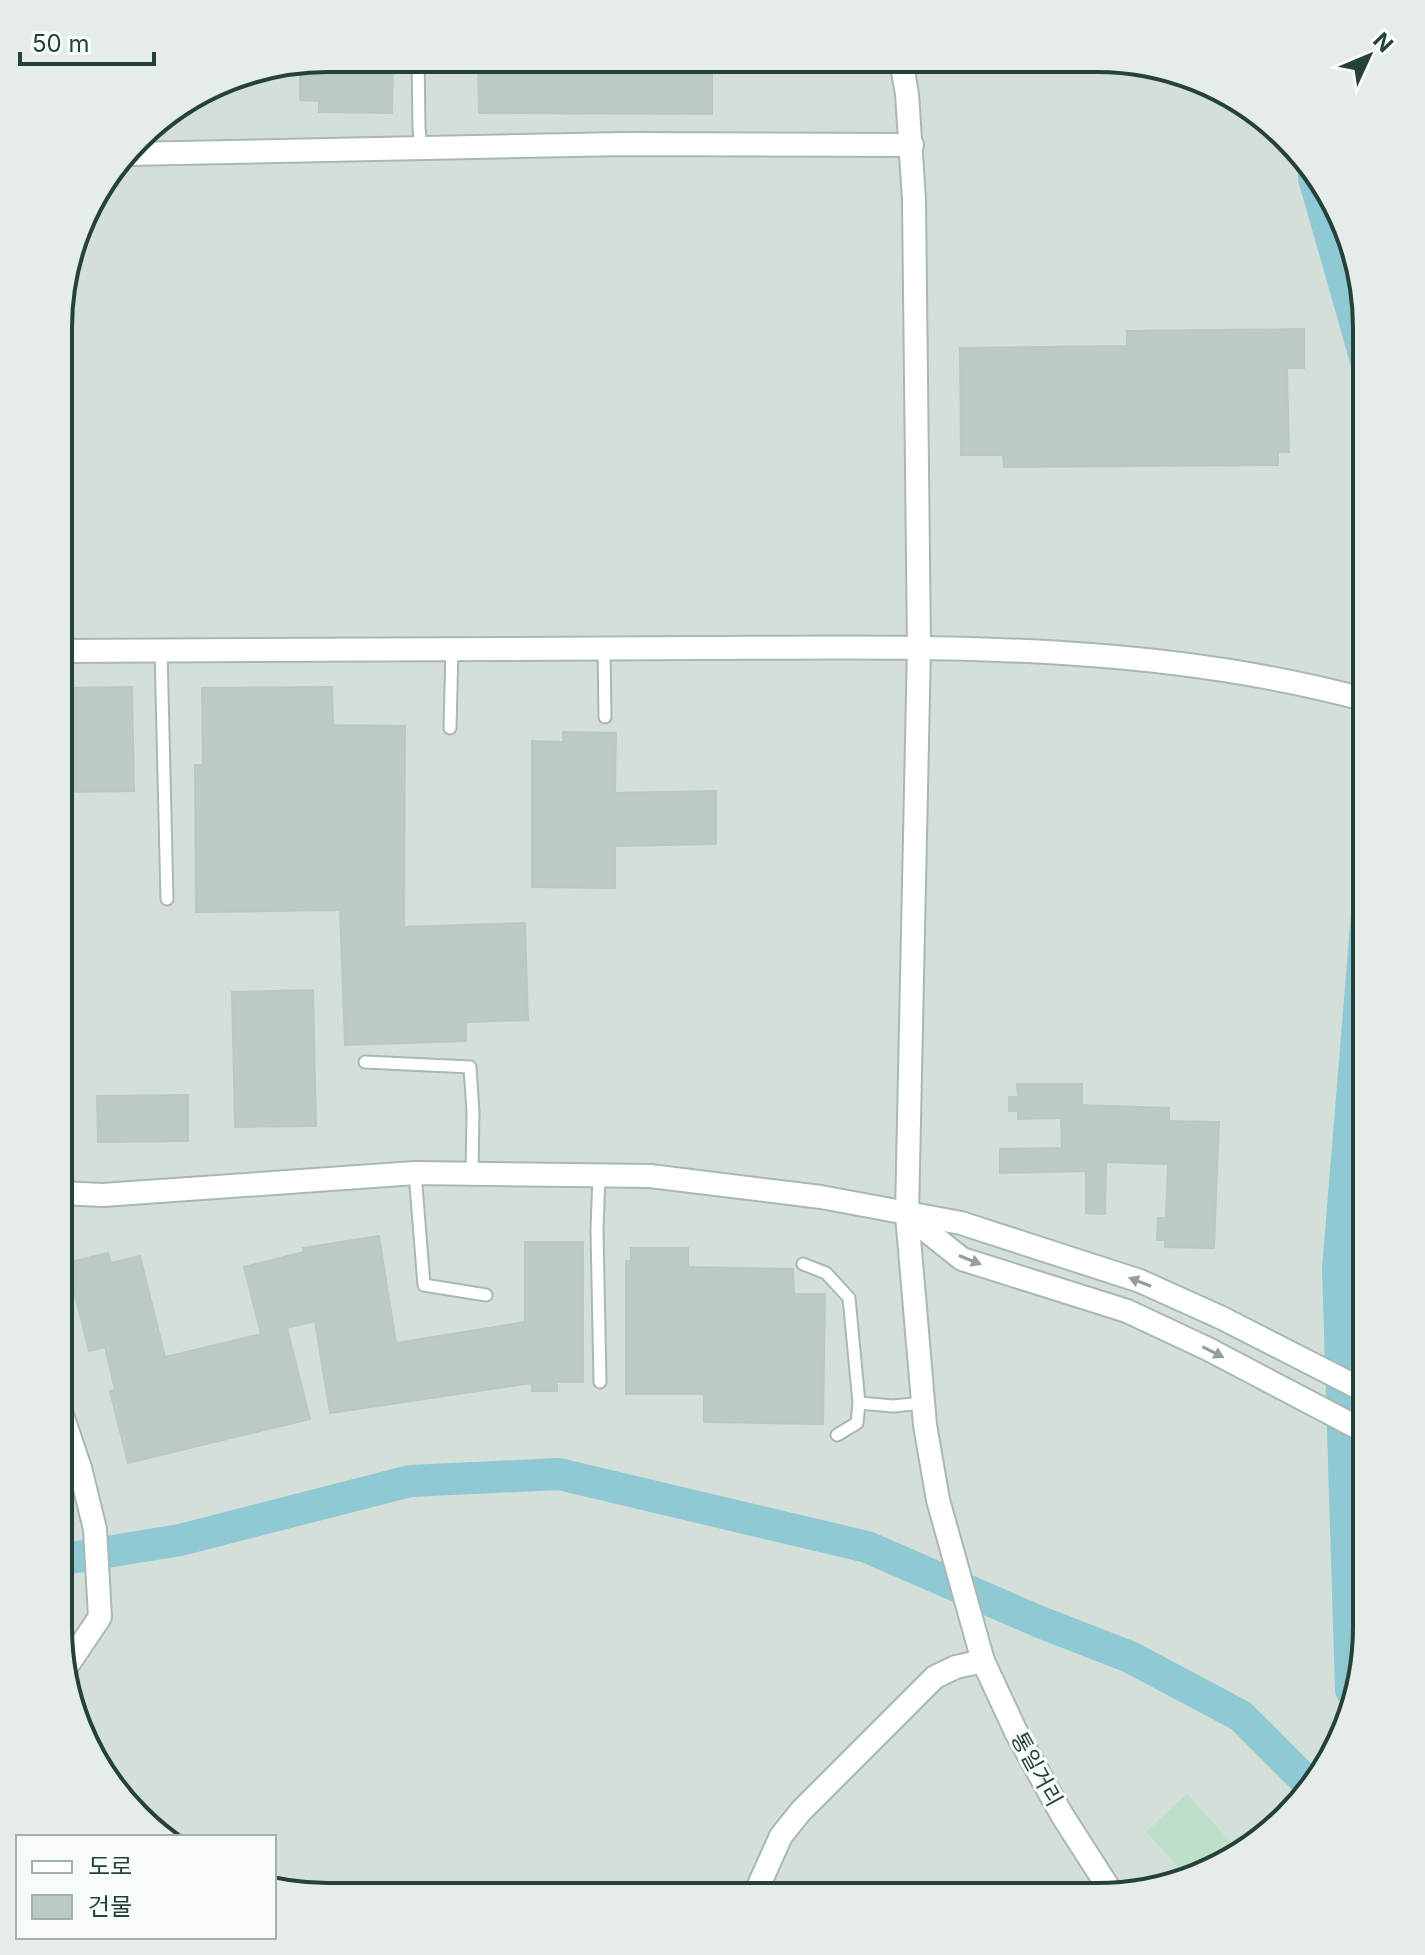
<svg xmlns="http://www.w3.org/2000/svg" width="1425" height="1955" font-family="Inter,'Noto Sans KR',sans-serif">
<rect width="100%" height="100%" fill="#e6efeb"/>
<path fill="#d4dfda" d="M328,58L1133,60L1261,114L1339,209L1367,328L1366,1645L1321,1777L1216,1869L1097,1897L293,1895L274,1887V1837H160L86,1746L58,1627L60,292L94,194L150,125L241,72Z"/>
<path fill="#bfe0c8" d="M1187,1794L1238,1850L1216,1869L1187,1876L1146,1832Z"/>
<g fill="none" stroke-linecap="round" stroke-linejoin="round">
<g stroke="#8ec9d4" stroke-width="32">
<path d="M1314,178L1367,364"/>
<path d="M58,1560L180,1540L410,1481L559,1474L867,1547L1040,1622L1130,1657L1241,1716L1311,1786"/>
<path d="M1351,1690L1338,1269L1367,914"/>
</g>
</g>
<g fill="#bbcac4" stroke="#b8c9c2" stroke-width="2">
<path d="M328,58H393L392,113L319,112V101L300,100V63Z"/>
<path d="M478,58L712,59V114L479,113Z"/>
<path d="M1304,329V368H1287L1289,452H1278V465L1004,467L1003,455H961L960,348L1127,346V331Z"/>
<path d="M132,687L134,791L60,792V688Z"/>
<path d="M332,687L333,725L405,726L404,927L525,923L528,1020L466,1022V1041L345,1045L340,910L196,912L195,765H203L202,688Z"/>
<path d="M563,732L616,733L615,793L716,791V844L615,846V888L532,887V741L563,742Z"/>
<path d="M313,990L316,1126L235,1127L232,992Z"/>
<path d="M1017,1084H1082V1105L1169,1108V1121L1219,1122L1214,1248L1165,1247V1240H1157L1158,1218H1166L1168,1164L1106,1162L1105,1214L1086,1213V1171L1000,1173V1149L1062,1148L1061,1118L1018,1119V1111H1009V1097H1018Z"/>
<path d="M188,1095V1141L98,1142L97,1096Z"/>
<path d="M379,1236L396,1343L525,1322V1242H583V1382H557V1391H532V1383L330,1413L315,1321L287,1328L310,1419L128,1463L110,1391L115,1390L105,1347L89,1351L67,1263L108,1253L111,1263L140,1256L165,1357L261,1334L244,1267L304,1252L303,1248Z"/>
<path d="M631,1248H688V1267L793,1269L794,1294H825L823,1424L704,1422V1394H626V1261H631Z"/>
</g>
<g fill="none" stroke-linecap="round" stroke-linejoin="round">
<defs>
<g id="service">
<path d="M418,58L419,128L421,148"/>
<path d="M604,648L605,717"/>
<path d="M161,650L167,899"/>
<path d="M450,728L452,649"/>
<path d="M365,1062L470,1067L473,1112L472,1174"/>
<path d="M415,1173L424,1285L486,1295"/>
<path d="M599,1175L597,1230L600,1382"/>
<path d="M803,1264L826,1273L849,1298L859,1403L857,1423L837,1435"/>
<path d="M859,1403L893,1406L923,1403"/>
</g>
<g id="minor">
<path d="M901,60L907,94L914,200L919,647L907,1215L925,1425L938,1500L983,1661L1017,1734L1062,1815L1112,1893"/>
<path d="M127,154L623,144L912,145"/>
<path d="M60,651C273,650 486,649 699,648C922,647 1150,641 1367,700"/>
<path d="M59,1193L103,1195L415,1173L650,1176L821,1197L961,1223L1140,1281L1222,1318L1367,1392"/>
<path d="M908,1216L962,1259L1127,1311L1208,1349L1366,1432"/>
<path d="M58,1403L80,1468L95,1529L100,1617L67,1666"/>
<path d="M58,1475L80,1468"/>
<path d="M754,1896L781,1836L801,1811L935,1677L956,1667L983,1661"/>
</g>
</defs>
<use href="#service" stroke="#a8b8b2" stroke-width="15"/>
<use href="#minor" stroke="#a8b8b2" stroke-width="26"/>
<use href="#service" stroke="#fff" stroke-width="11"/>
<use href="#minor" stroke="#fff" stroke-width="22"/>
</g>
<defs><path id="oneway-solid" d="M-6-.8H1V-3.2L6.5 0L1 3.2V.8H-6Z" transform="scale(2)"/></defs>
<g fill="#92a09c">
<use href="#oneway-solid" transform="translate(970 1260) rotate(22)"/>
<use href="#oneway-solid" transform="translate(1140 1282) rotate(-159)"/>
<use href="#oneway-solid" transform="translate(1213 1352) rotate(27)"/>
</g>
<g text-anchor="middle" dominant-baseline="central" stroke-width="6" stroke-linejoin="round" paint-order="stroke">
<g font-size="22" fill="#24423a" stroke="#f7fbf9">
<text transform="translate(1037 1769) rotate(61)">통일거리</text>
</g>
</g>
<path d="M0 0H1425V1955H0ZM328 72H1097A256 256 0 0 1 1353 328V1627A256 256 0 0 1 1097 1883H328A256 256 0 0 1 72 1627V328A256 256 0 0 1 328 72Z" fill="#e6ecea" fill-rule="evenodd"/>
<path fill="none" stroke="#24423a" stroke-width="4" d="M328 72H1097A256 256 0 0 1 1353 328V1627A256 256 0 0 1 1097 1883H328A256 256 0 0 1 72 1627V328A256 256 0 0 1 328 72Z"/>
<rect x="16" y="1835" width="260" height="104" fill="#f7fbf9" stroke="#a3b1ad" stroke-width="2"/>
<rect x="32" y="1861" width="40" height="12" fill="#ffffff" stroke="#a3b1ad" stroke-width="2"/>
<text x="88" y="1875" font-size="24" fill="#24423a">도로</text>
<rect x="32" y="1895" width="40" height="24" fill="#bbcac4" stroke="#a3b1ad" stroke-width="2"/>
<text x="88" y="1915" font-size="24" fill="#24423a">건물</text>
<g transform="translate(1369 56) rotate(46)" stroke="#f7fbf9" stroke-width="6" paint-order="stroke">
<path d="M0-6L14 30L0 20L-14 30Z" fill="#24423a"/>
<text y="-12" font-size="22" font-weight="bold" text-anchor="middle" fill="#24423a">N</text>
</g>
<path d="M20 52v12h134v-12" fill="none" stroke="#24423a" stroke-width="4"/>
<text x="32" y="52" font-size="24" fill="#24423a" stroke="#f7fbf9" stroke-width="6" paint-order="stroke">50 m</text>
</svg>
